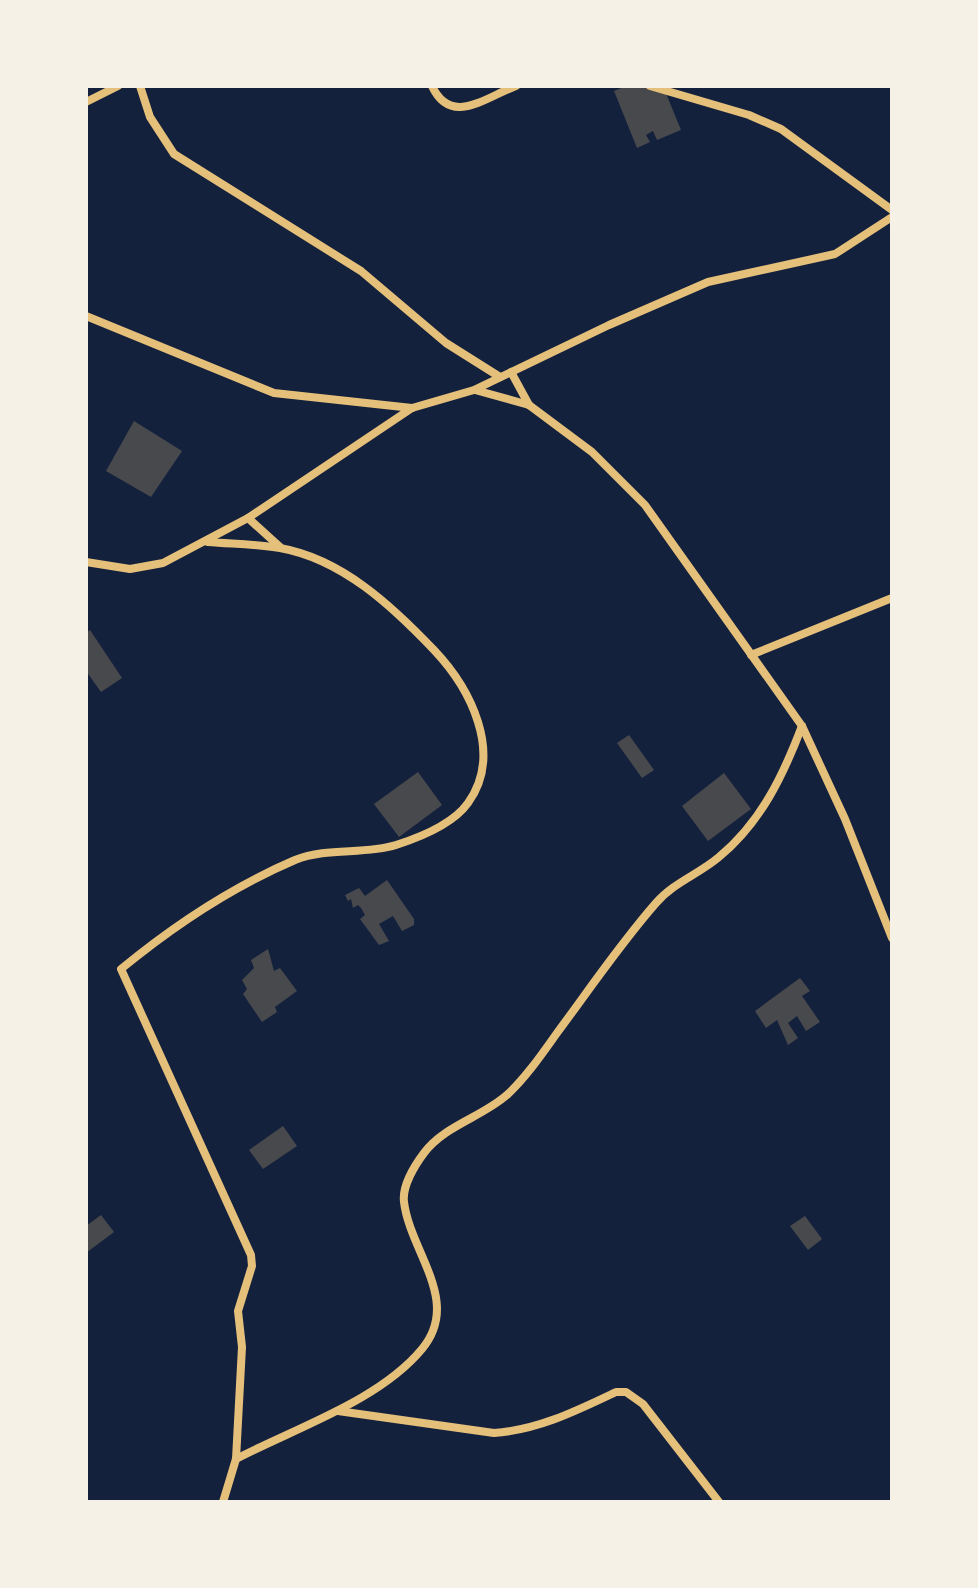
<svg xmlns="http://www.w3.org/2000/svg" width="978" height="1588" font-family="'Noto Sans',sans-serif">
<rect width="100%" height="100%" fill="#14213d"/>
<g fill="#48494c">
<path d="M626,86H663L681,130L657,140L653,131L646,135L650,142L637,148L614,91Z"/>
<path d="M134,421L182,451L151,497L106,471Z"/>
<path d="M90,630L122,678L101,692L86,671V633Z"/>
<path d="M629,735L654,770L642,778L617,743Z"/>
<path d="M418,772L442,805L399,837L374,804Z"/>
<path d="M724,773L751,809L708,841L682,806Z"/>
<path d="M387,880L414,919V925L402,931L393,916L379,924L389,941L379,945L360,919L365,915L361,908L358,905L353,908L351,899L348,901L345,895L359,888L365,896Z"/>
<path d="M268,949L274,971L280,968L297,991L275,1007L277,1012L262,1022L243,994L247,989L242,980L254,968L251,960Z"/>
<path d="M800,978L810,991L802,996L820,1022L806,1031L797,1016L788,1023L798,1038L788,1045L777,1020L766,1028L755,1011Z"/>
<path d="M283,1126L297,1146L263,1169L249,1150Z"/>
<path d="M101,1215L114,1232L86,1253V1226Z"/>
<path d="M805,1216L822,1239L808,1250L790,1226Z"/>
</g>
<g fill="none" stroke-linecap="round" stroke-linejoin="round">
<g stroke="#e5c07b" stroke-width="8">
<path d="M140,86L150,117L174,154L361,271L446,343L500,377"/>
<path d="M432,86C451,127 486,97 516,86"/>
<path d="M650,86L749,115L781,129L892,210"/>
<path d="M86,102L118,86"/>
<path d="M86,316L274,393L412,408"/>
<path d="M511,372L529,405"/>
<path d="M475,390L529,405L592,452L645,505L802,726L845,819L892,938"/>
<path d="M248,518L280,547"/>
<path d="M208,542C232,544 257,544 280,548C342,559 392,606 434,650C470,688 504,753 468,803C453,824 421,837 396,845C363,855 328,847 295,860C234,886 172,927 121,969L251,1255L252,1266L238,1311L242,1347L236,1459L223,1502"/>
<path d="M86,562L130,569L163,563L248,518L412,408L474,390L609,325L708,282L835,254L892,217"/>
<path d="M751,655L892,598"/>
<path d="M338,1411L494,1433C538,1430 576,1411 616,1392H626L643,1404L719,1502"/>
<path d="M236,1459C295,1428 379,1401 422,1349C462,1301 410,1252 404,1202C402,1186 415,1165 424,1153C445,1125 483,1117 508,1094C527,1076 542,1054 557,1033C589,990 620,944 656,903C673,883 699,874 719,857C761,822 783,776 802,726"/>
</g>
</g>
<rect width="978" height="1588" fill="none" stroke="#f6f1e7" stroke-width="176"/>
</svg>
